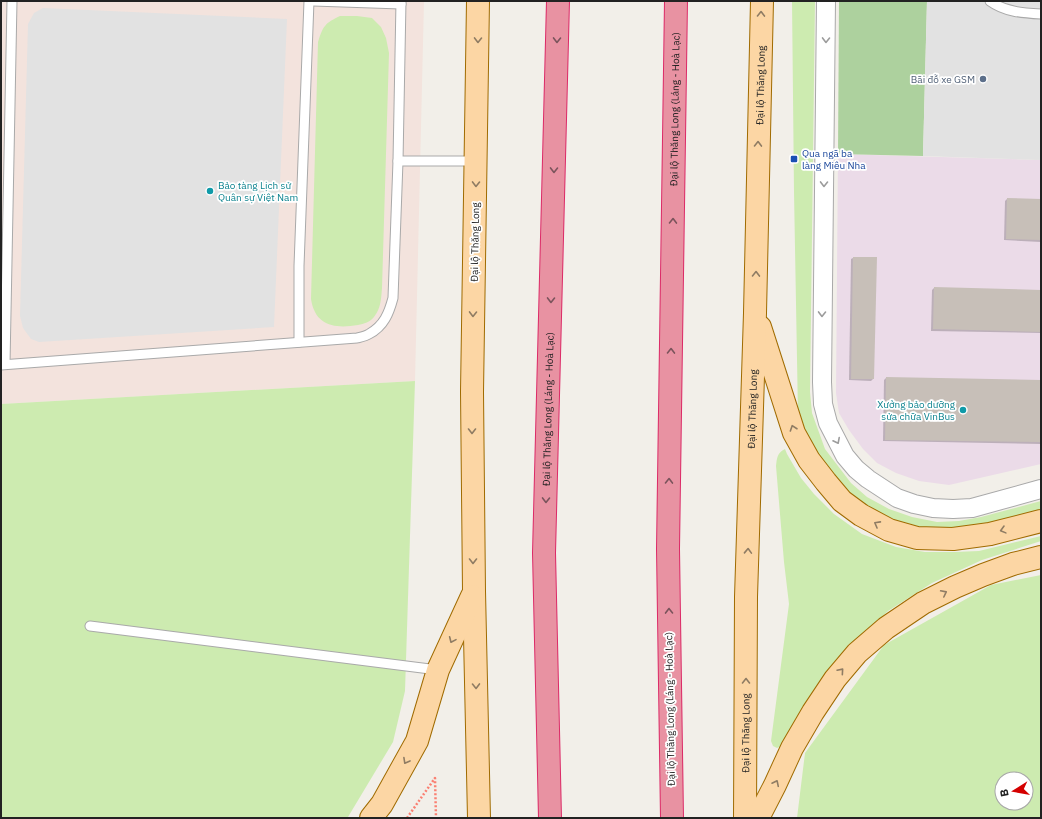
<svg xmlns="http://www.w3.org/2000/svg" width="1042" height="819" font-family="'IBM Plex Sans',sans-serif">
<rect width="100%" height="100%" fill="#f2efe9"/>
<path fill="#ebdbe8" d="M838,154L1041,160V464L949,485L919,481L896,473L877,463L863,449L849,430L839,413L836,393Z"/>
<path fill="#f3e3dd" d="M1,1H424L415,381L1,404Z"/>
<g fill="#cdebb0" fill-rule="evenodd">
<path d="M792,1H815L810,392L812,413L825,449L851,483L867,497L889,509L912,517L937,522L959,521L981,517L1041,501V511L958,531L903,527L852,499L816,460L798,414L794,192Z"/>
<path d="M340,16H357L372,18L381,27L386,38L389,53L382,288C381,299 381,308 374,317C370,322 364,324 358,325C335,329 315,326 311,299L318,42C323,26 325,23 340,16Z"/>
<path d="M415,381L405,691L393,742L348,817L347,818H1V404Z"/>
<path d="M785,449L787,454L801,478L814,494L834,514L862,534L896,547L925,552H955L979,551L1041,536V541L982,560L932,583L888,611L852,646L782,746L777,748L773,746L771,741L789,604L784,562L776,466C777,458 777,453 785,449Z"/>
<path d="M1041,575V818H797L805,753L884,645L991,585ZM1002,779H1026V803H1002Z"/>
</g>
<path fill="#add19e" d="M839,1H927L923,156L838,154Z"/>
<g fill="#e2e2e2">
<path d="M927,1H1041V160L923,156Z"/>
<path d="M43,8L287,19L274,327L39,342L31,339L23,328L20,316L28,24L34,13Z"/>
</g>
<g fill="#0003">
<path d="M1007,199L1041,200V242L1004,240L1005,201Z"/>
<path d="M853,258L873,379L871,381L849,380L851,259Z"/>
<path d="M934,288L1041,291V333L931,331L932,290Z"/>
<path d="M886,378L1041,381V444L883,441L884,380Z"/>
</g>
<g fill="#c7bfb8">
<path d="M1007,198L1041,199V240L1006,239Z"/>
<path d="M853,257H877L874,379H851Z"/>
<path d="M934,287L1041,290V332L933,329Z"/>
<path d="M886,377L1041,380V442L885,440Z"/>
</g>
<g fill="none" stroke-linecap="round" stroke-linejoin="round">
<defs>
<g id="lane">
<path d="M313,1L401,4"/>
<path d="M990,1C1005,12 1023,13 1041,14"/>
<path d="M398,161H476"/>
<path d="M299,342V266L309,1"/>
<path d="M5,364L12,1"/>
<path d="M1,365L357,338C361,337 366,336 369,334C384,326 389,313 393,298L398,161L401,1"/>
<path d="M90,626L438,670"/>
</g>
<path id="street" d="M826,1L822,382L823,404L828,423L845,456L856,469L868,479L897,498L914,504L933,508L953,509L972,508L1041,489"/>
<g id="primary">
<path d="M478,1L472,392L474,591L479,818"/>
<path d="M760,327L794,433L809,460L826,482L842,501L861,515L889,530L917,538L953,539L990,534L1041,521"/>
<path d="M371,818L382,804L417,741L438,670L472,596"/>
<path id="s1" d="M745,818L746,597L755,313L762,1"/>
<path d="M758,818L775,785L792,748L813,712L835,679L857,653L886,628L923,603L955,587L983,575L1013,564L1041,557"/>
</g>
<g id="highway">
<path id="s2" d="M550,818L544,553L558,1"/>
<path id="s3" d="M672,818L668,549L676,1"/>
</g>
</defs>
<use href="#lane" stroke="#a9a9a9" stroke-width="11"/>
<use href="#street" stroke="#a9a9a9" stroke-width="20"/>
<use href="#primary" stroke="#a06b00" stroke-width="24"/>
<use href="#highway" stroke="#dc2a67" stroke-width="24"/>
<path stroke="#fa8072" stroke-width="2.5" stroke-dasharray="2 2" stroke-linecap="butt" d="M407,818L435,778L436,818"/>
<use href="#lane" stroke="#fff" stroke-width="9"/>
<use href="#street" stroke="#fff" stroke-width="18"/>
<use href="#primary" stroke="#fcd6a4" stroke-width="22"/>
<use href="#highway" stroke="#e892a2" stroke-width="22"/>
</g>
<defs><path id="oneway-chevron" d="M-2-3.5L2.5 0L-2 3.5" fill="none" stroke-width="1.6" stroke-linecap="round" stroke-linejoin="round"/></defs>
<g stroke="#8f7c63">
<use href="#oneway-chevron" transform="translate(761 14) rotate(-89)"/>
<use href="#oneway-chevron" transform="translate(478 40) rotate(91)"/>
<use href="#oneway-chevron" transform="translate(758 144) rotate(-89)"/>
<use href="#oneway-chevron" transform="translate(476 184) rotate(91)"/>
<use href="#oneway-chevron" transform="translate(756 274) rotate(-89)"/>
<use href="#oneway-chevron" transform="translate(473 314) rotate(91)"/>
<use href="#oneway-chevron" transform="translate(793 428) rotate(-109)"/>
<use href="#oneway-chevron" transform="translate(472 431) rotate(90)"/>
<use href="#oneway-chevron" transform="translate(877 524) rotate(-151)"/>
<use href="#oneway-chevron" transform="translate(1003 530) rotate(165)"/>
<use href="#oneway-chevron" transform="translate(748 551) rotate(-88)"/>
<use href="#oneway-chevron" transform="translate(473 561) rotate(90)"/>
<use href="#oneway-chevron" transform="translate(944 593) rotate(-27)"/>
<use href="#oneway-chevron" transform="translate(452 640) rotate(114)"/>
<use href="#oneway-chevron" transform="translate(841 671) rotate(-49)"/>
<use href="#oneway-chevron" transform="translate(746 681) rotate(-90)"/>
<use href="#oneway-chevron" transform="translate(476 686) rotate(89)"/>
<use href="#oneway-chevron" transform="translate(406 761) rotate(119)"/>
<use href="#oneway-chevron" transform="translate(776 783) rotate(-64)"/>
</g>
<g stroke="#7b545c">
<use href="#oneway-chevron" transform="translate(557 40) rotate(91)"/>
<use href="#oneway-chevron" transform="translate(554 170) rotate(91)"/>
<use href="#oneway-chevron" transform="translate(673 221) rotate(-89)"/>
<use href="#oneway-chevron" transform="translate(551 300) rotate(91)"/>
<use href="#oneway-chevron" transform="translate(671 351) rotate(-89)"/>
<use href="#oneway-chevron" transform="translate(669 481) rotate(-89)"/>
<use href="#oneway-chevron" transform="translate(546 500) rotate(91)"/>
<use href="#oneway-chevron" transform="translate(669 611) rotate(-91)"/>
</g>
<g stroke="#9c9c9c">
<use href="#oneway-chevron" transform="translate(826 40) rotate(91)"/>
<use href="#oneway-chevron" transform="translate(824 184) rotate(91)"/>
<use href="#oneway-chevron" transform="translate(822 314) rotate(91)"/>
<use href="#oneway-chevron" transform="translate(837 441) rotate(63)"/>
</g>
<circle fill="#5c6f8a" stroke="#fff" stroke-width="1.5" cx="983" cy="79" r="4"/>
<rect fill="#1a4fb4" stroke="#fff" stroke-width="1.5" x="790" y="155" width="8" height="8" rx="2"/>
<g fill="#0f9aa8" stroke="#fff" stroke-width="1.5">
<circle cx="210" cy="191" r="4"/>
<circle cx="963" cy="410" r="4"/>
</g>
<g text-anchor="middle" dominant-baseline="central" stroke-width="3.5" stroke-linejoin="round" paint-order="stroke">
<g font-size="10" fill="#4e5e75" stroke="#fff" text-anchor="end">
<text x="975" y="79">Bãi đỗ xe GSM</text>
</g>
<g font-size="10" fill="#222" stroke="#fff">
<text stroke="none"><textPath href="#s1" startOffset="733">Đại lộ Thăng Long</textPath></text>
<text stroke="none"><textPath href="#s3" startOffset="709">Đại lộ Thăng Long (Láng - Hoà Lạc)</textPath></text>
<text transform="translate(475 242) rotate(-89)">Đại lộ Thăng Long</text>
<text stroke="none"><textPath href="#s2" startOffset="409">Đại lộ Thăng Long (Láng - Hoà Lạc)</textPath></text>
<text stroke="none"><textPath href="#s1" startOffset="409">Đại lộ Thăng Long</textPath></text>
<text transform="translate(670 709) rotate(-91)">Đại lộ Thăng Long (Láng - Hoà Lạc)</text>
<text stroke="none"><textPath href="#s1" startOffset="85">Đại lộ Thăng Long</textPath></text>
</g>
<g font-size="10" fill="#164399" stroke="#fff" text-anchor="start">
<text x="802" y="153">Qua ngã ba<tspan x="802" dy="12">làng Miêu Nha</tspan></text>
</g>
<g font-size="10" fill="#0d838f" stroke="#fff" text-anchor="start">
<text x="218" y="185">Bảo tàng Lịch sử<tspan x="218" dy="12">Quân sự Việt Nam</tspan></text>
<text x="955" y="404" text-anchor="end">Xưởng bảo dưỡng<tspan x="955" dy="12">sửa chữa VinBus</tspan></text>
</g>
</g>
<rect width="1042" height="819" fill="none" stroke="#222222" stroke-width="4"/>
<g transform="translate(1014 791) rotate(259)"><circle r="19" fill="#ffffff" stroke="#a7a7a7"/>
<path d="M0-3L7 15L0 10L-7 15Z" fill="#d40000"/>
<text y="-6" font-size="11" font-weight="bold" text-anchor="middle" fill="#222222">B</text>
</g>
</svg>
